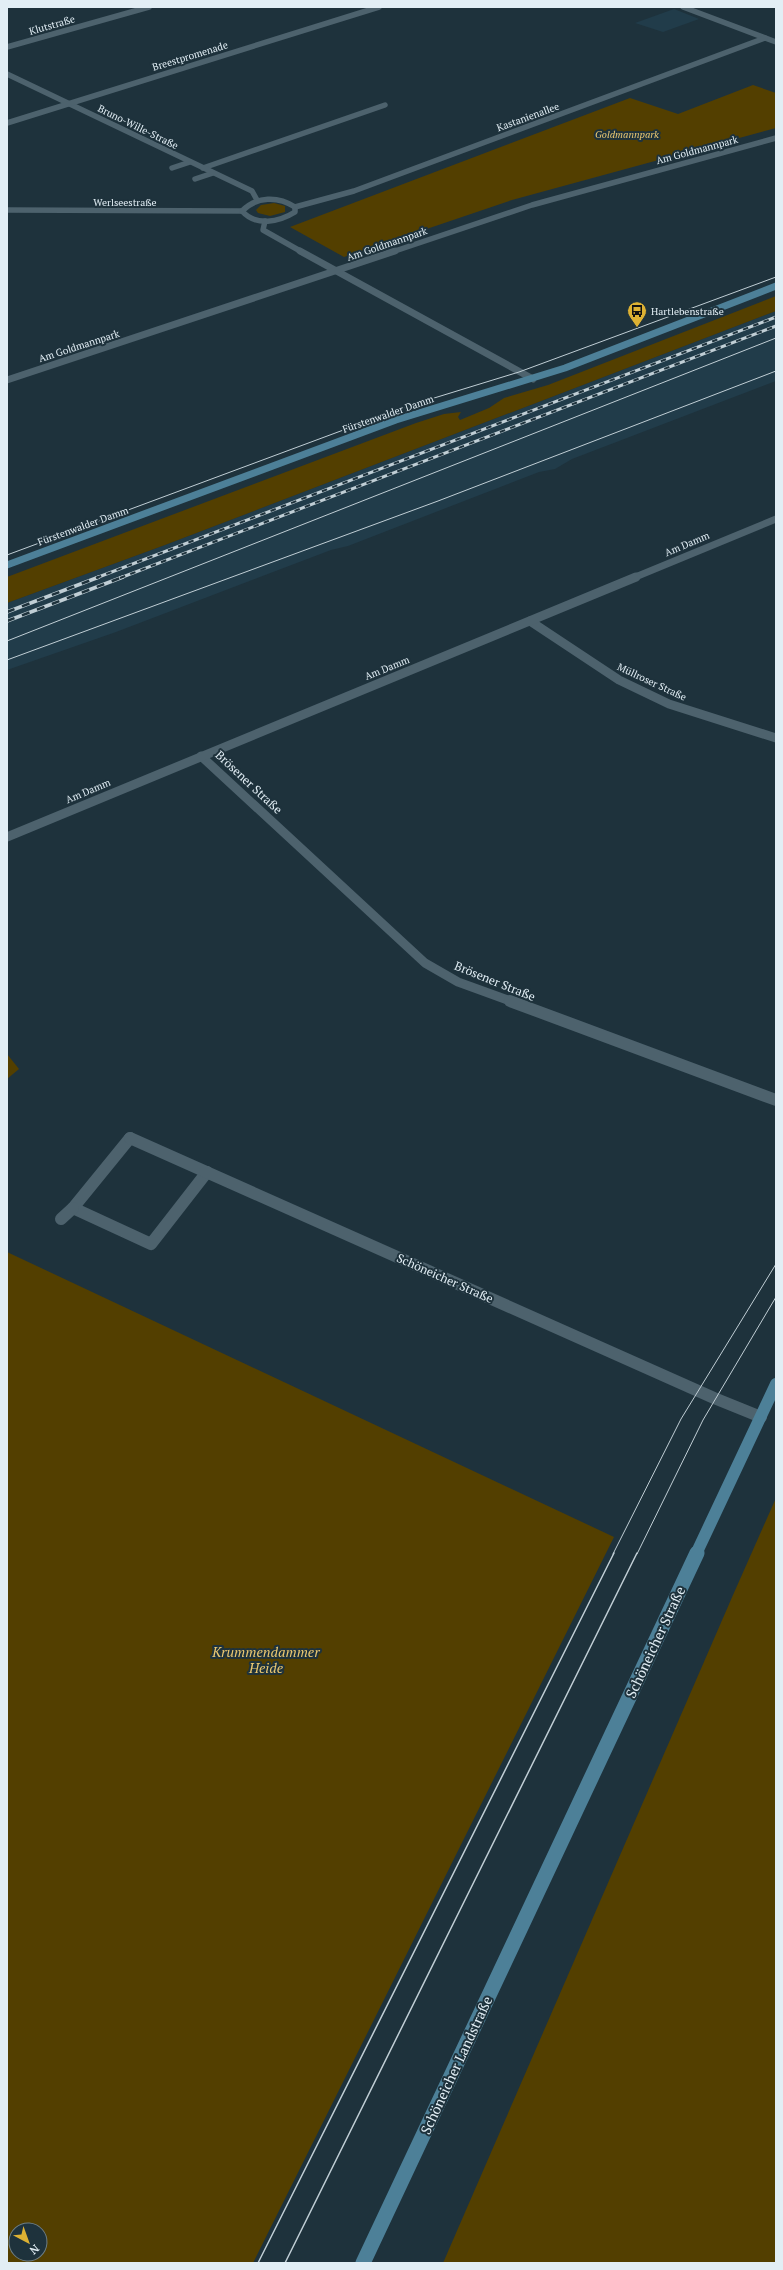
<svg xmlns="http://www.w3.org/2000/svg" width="783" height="2270" font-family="'PT Serif',serif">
<rect width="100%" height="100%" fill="#1e323c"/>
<g fill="#213c4a">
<path d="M674,9L699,19L663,32L635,23Z"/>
<path d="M776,311V381L572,459L555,469L539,472L348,546L331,550L116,632L7,670V603L165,545Z"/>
</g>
<g fill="#533f00" fill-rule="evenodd">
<path d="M753,85L776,93V128L512,200L344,257L290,227L630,98L678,114Z"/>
<path d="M274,203L285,206V212L270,216L258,213L256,210L261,205Z"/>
<path d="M776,296V311L165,545L7,603V577L416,423L444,414L461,412L458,417L460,420L489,408L504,398L548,385Z"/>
<path d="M7,1054L19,1069L7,1079Z"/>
<path d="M7,1252L614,1537L253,2263H7ZM16,2230H40V2254H16Z"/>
<path d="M776,1498V2263H443L733,1595Z"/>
</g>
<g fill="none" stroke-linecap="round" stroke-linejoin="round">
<g stroke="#4d626d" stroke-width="5.5">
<path d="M172,168L190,162"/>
<path d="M203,168L385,105"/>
<path d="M195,179L213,173"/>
</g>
<g stroke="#4d626d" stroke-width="12">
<path d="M130,1138L73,1208L151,1244L207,1172"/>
<path d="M61,1219L73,1208"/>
</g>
<g stroke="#4d626d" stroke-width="5.5">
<path d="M683,7L776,42"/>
<path d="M7,47L149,7"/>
<path d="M7,74L252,191L257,200"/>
<path d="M7,123L379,7"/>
<path d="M295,207L354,191L765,38"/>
<path d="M7,210L242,211"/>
<path d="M242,211C256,227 279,222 295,212V207"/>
<path d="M242,211C257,196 278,196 295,207"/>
<path d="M265,221L263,230L302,252"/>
<path d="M392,252L532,205L776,138"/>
</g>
<g stroke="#4d626d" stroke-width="7">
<path d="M300,251L533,379"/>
<path d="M7,380L395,251"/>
<path d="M633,578L776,519"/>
</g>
<g stroke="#4d626d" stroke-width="9">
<path d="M530,621L619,680L669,704L776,738"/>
<path d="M201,756L425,963L458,982L513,1002"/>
<path d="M7,837L636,577"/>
</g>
<g stroke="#4d626d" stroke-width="12">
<path d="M510,1001L776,1100"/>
<path d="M130,1138L714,1398L761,1417"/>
</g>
<path stroke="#4d8098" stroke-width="7" d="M7,565L396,420L565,368L776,286"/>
<path stroke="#4d8098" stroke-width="12" d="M696,1554L776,1384"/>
<path stroke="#4d8098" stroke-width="15" d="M363,2263L697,1553"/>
<g stroke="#c0ced5" stroke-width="1">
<path d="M7,555L408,406L519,372L776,277"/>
<path d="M7,641L776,338"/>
<path d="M7,660L438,501L776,371"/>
<path d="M613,1554L681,1419L776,1264"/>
<path d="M637,1554L703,1420L776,1297"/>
</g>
<g stroke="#c0ced5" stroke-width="1.5">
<path d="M258,2263L614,1553"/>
<path d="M285,2263L637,1553"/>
</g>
<defs>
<g id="rail-far1">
<path d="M96,578L776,317"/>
<path d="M120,578L776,326"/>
</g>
<g id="rail">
<path d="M7,612L99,577"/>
<path d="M7,621L123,577"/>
</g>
</defs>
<use href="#rail-far1" stroke="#c0ced5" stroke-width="3"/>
<use href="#rail" stroke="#c0ced5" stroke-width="3.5"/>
<use href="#rail-far1" stroke="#1e323c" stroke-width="2" stroke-dasharray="5.5" stroke-linecap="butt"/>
<use href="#rail" stroke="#1e323c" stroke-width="2.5" stroke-dasharray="8" stroke-linecap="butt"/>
</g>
<defs>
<symbol id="bus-pin" viewBox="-11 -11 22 30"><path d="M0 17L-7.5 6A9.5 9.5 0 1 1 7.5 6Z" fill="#ddb133" stroke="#1e323c"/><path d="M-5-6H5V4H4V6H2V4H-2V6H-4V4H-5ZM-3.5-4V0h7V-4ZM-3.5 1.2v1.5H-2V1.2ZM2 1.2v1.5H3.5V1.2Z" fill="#111"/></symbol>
</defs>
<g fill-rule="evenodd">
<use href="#bus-pin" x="626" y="300" width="22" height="30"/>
</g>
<g text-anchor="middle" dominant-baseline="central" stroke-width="4" stroke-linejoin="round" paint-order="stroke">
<g font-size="10" fill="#e2eef5" stroke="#1e323c">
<text transform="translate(52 25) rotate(-16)">Klutstraße</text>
<text transform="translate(190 56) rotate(-17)">Breestpromenade</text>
<text transform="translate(528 117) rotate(-20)">Kastanienallee</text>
<text transform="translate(138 127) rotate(26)">Bruno-Wille-Straße</text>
<text transform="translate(697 150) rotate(-15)">Am Goldmannpark</text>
<text x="125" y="202">Werlseestraße</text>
<text transform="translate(387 244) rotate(-19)">Am Goldmannpark</text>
<text transform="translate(79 346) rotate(-18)">Am Goldmannpark</text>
<text transform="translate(388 414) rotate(-19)">Fürstenwalder Damm</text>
<text transform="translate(83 526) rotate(-20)">Fürstenwalder Damm</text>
<text transform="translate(687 544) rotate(-23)">Am Damm</text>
<text transform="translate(387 668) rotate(-22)">Am Damm</text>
<text transform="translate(652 682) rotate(25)">Müllroser Straße</text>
<text transform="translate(88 791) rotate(-23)">Am Damm</text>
</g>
<g font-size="10" font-style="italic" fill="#ecc971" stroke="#1e323c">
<text x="627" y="134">Goldmannpark</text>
</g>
<g font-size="10" fill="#e2eef5" stroke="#1e323c" text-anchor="start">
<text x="651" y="311">Hartlebenstraße</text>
</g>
<g font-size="12" fill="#e2eef5" stroke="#1e323c">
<text transform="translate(249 782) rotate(43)">Brösener Straße</text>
<text transform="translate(495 981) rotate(22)">Brösener Straße</text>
<text transform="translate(445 1278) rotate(24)">Schöneicher Straße</text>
</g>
<g font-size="14" fill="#e2eef5" stroke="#1e323c">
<text transform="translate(655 1642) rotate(-65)">Schöneicher Straße</text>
<text transform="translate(456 2065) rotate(-65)">Schöneicher Landstraße</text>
</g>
<g font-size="14" font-style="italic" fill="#ecc971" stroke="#1e323c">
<text x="266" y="1651">Krummendammer<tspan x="266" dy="16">Heide</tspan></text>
</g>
</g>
<rect width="783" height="2270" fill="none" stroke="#e2eef5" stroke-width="16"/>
<g transform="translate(28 2242) rotate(139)"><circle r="19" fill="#1e323c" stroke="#6c7d86"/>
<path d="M0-3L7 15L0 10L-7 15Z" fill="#ddb133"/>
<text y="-6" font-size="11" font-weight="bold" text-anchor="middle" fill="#e2eef5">N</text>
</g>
</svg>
